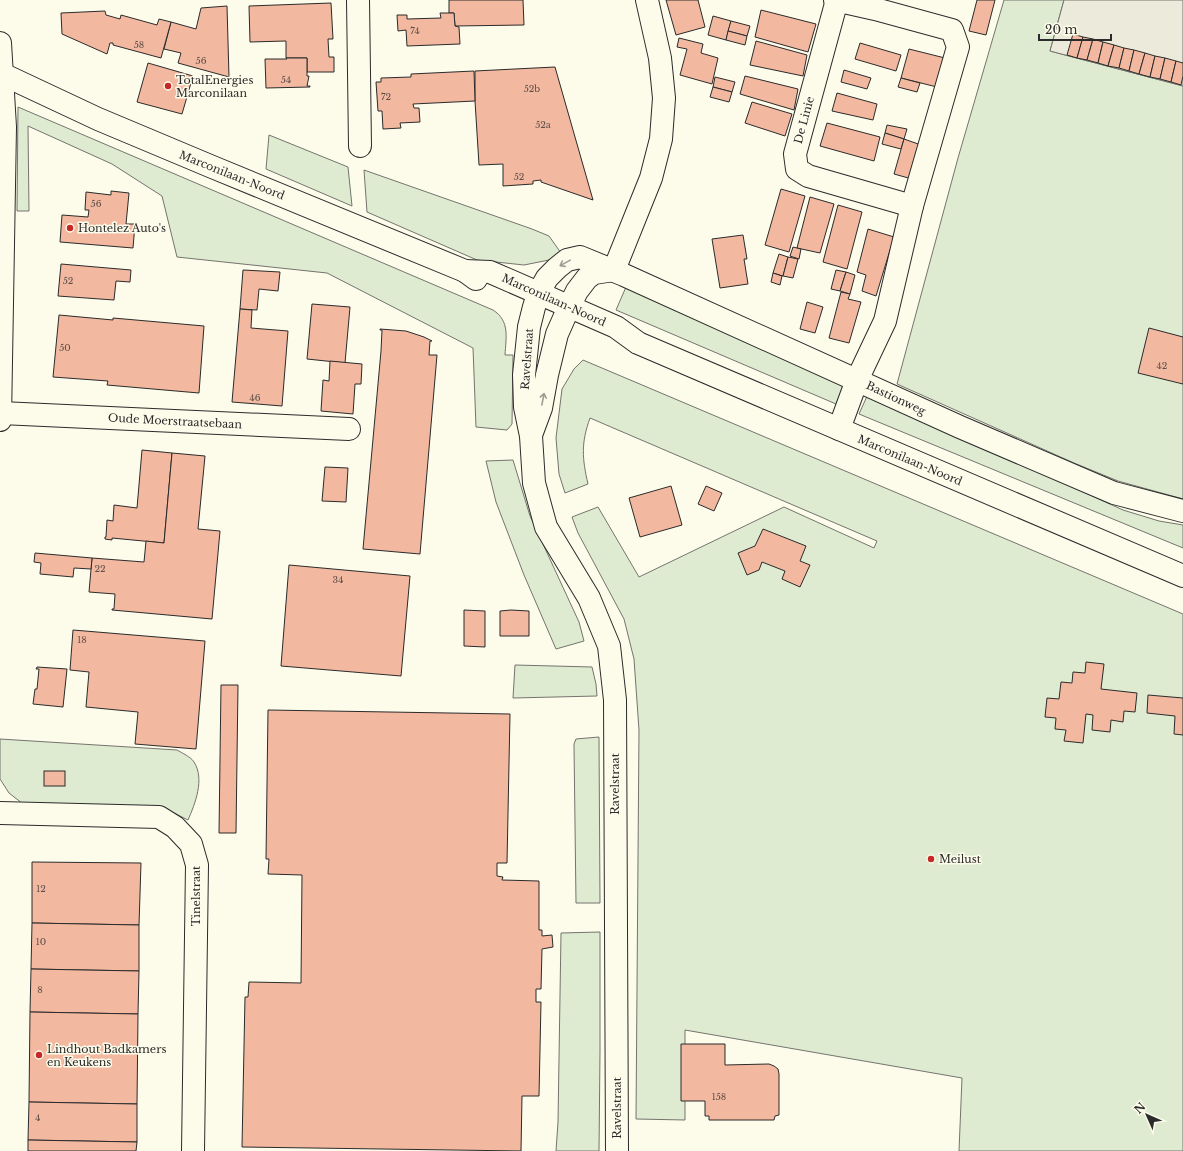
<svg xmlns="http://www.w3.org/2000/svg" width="1183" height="1151" font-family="'Libre Baskerville',serif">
<rect width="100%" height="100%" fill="#fdfbea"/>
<g fill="#deebd1" stroke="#74746e">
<path d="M1004,0H1064L1050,51L1183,86V499L1118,481L1074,463L897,384L958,158Z"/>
<path d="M18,107L493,310C510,321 506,337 505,355H513L512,424L507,430L476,427L473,348L327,273L177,257L162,196L112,164L28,126L29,211H17Z"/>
<path d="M269,135L348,167L352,206L266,169Z"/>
<path d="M364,170L532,229L549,236L561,253L549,260L524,265L477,260L367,212Z"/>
<path d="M626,287L845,384L836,404L616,310Z"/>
<path d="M583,360L1183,614V1151H959L962,1078L685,1030V1120L636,1119L639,730L634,659L624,619L578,533L572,517L598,507L639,577L784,507L874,548L877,541L590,418C581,443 582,458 588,484L565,493L559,474L556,438L562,389L574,369Z"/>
<path d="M868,394L946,429L1123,510L1159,521L1183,525V548L859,414Z"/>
<path d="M513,460L530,516L579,622L584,641L556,649L524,575L496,502L486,461Z"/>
<path d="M515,665L592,667L596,684L597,696L513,698Z"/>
<path d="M599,737L600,903H576L574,744L576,739Z"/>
<path d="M0,739L177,750C182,753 191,757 194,762C205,779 195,804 188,820L174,813L27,807L9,793L0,779Z"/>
<path d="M600,932V1051L599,1151H556L558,1122L561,933Z"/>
</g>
<path fill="#eceadb" stroke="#74746e" d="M1064,0H1183V86L1050,51Z"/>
<g fill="#f2b8a0" stroke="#2b2b2b">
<path d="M449,0H523L524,25L455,26L454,13H449Z"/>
<path d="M666,0H698L705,27L676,35Z"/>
<path d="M977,0H995L986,35L969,31Z"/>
<path d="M331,3L333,39H328L329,57H334V72H307V58H286V41L250,42L249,6Z"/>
<path d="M227,6L229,77L178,63L181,53L164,49L171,22L196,29L201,8Z"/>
<path d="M761,10L816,24L808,52L755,37Z"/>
<path d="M105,11L106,15L120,19L121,15L157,25L159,19L171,22L161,58L113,45V43H110L107,54L62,34L61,13Z"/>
<path d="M440,13H454L455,26L459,27L460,44L407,46L406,30L398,31L397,15H407V19L441,18Z"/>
<path d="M713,16L731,21L726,40L708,35Z"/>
<path d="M731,21L750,26L747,36L728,31Z"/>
<path d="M728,31L747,36L745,45L726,40Z"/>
<path d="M1073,34L1083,37L1077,58L1067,55Z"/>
<path d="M1083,37L1093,39L1087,60L1077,58Z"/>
<path d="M679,38L703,44L701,53L718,58L712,84L680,75L687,49L677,47Z"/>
<path d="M1093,39L1103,42L1098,63L1087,60Z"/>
<path d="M756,41L807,55L803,76L750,65Z"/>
<path d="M1103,42L1114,45L1108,66L1098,63Z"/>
<path d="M860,43L901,55L896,71L855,59Z"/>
<path d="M1114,45L1124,48L1119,68L1108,66Z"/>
<path d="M1124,48L1134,50L1129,71L1119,68Z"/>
<path d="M909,49L945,58L937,87L901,78Z"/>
<path d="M1134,50L1145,53L1139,74L1129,71Z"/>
<path d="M1145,53L1155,56L1150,77L1139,74Z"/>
<path d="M1155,56L1165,58L1160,79L1150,77Z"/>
<path d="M286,58H307V76H309L307,86H310V87L266,88L265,59H287Z"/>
<path d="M1165,58L1176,61L1171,82L1160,79Z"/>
<path d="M1176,61L1183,63V76L1181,85L1171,82Z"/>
<path d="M148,63L193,76L182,114L137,102Z"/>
<path d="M555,67L593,200L541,182V180L533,181V184L503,186V164L479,165L475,101V71Z"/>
<path d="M844,70L871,78L867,89L841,82Z"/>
<path d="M474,71L475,101L413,104L414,108H419L420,122L400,123L401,128L383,129L382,111H378L376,82H381V78L411,77V74Z"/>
<path d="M745,76L798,89L794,110L740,94Z"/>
<path d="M715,77L735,82L732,92L713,87Z"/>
<path d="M901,78L920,83L917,92L898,87Z"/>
<path d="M713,87L732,92L729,102L710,97Z"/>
<path d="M837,93L877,104L873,120L832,111Z"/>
<path d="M752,102L792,114L785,136L745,123Z"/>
<path d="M827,123L880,137L874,161L820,146Z"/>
<path d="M887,125L907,129L904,139L885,133Z"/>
<path d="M885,133L904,139L901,149L882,144Z"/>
<path d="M904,139L921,145L912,179L894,174Z"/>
<path d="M781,189L805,196L789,252L765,245Z"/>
<path d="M111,191L129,193L126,224H135L133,248L60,242L62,215L88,217L89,210H85L86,192L111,195Z"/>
<path d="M810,197L834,204L820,253L797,248Z"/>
<path d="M838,205L862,212L847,269L823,262Z"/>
<path d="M868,229L894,237L876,296L862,291L866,275L857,272Z"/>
<path d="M743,235L747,259H744L748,284L720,288L712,239Z"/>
<path d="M793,247L801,249L799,259L790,256Z"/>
<path d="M779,254L788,257L783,276L773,273Z"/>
<path d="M788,257L798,259L793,278L783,276Z"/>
<path d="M61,264L131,270L130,282L116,281L114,300L58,296Z"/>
<path d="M243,270L280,272L278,291L259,289L257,310L240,309Z"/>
<path d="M836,270L846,272L840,291L831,289Z"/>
<path d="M846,272L855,275L850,294L840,291Z"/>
<path d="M773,273L782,276L780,285L771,282Z"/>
<path d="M841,292L850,294L848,299L861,302L849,343L829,338Z"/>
<path d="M807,302L823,307L815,333L800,329Z"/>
<path d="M312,304L350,307L345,363L307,359Z"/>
<path d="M240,309L252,310L251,328L288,331L282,406L232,402Z"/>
<path d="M59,315L113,320V318L204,326L199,393L107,385L108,381L53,377Z"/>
<path d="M1149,328L1183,337V384L1138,373Z"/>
<path d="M380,329L406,331L424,337L432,341H430L429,355H437L420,554L363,549L381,351L382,330H380Z"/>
<path d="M330,361L362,364L361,384H355L353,414L321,411L323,380L329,381Z"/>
<path d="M142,450L172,453L164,543L112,538V540L105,539V537H106L107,520L113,521L114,505L137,508Z"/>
<path d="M172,453L205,456L198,529L220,531L212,619L112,610V609H114L115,594L89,592L92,558L144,562L146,541L164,543Z"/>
<path d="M325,467L348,468L346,502L322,501Z"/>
<path d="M671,486L682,525L640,537L629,498Z"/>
<path d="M706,486L722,493L714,511L698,504Z"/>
<path d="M763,529L806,546L800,561L810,565L800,587L782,579L785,571L762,562L759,570L747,575L738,553L755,546Z"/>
<path d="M35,553L92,558L91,569L74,568L73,577L40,574L41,563L34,562Z"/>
<path d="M289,565L410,576L401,676L281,666Z"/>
<path d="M464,610L485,611V647L464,646Z"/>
<path d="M511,610L529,611V636H500V611Z"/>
<path d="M73,630L205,641L196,749L135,744L138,712L86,707L89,672L70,670Z"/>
<path d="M1086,662L1104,664L1101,689L1137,693L1135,712L1124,711L1123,722L1111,720L1110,732L1092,730L1093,715L1086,714L1083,743L1064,741L1066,730L1055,729L1056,718L1045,717L1047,698L1059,699L1061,682L1072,683L1073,672L1085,673Z"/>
<path d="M37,667L67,669L63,707L33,704L35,689H37L39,669H36Z"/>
<path d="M221,685H238L236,833H219Z"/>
<path d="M1148,695L1183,698V735L1174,734L1175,716L1147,713Z"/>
<path d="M268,710L510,714L507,863H497V876L503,877L502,880L539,881V930H542V936L552,935L553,947L542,949L541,989H536V1002H541L539,1096H522L521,1151L242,1147L245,997H248L249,982L301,983L302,875L268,874L269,859H266Z"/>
<rect x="44" y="771" width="21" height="15"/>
<path d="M32,862L141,863L139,925L32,923Z"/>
<path d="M32,923L139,925V971L31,969Z"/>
<path d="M31,969L139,971L138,1014L30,1012Z"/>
<path d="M30,1012L138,1014L137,1104L29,1102Z"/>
<path d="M681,1044H725V1065L769,1064L774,1066L778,1069L779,1074V1115L775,1116L774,1120H709V1116H705V1101H681Z"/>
<path d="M29,1102L137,1104V1142L28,1140Z"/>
<path d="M28,1140L137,1142L136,1151H28Z"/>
</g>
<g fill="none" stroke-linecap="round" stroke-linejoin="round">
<defs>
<g id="minor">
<path d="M358,0L360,146"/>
<path d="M835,0L875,9L952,30L958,47L912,206L885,321L857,380L839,429"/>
<path d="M837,0L795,154L797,169L808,176L912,206"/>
<path d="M0,43L5,127L0,420"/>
<path d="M0,73L98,119L210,166L465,271L476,279"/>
<path d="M614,270L651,178L661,139L664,98L660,58L647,0"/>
<path d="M465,271L490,272L616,327L638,343L1183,576"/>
<path d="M1,413L349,429"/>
<path d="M531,435L541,408L547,375L557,334L569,307L577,291L587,278L594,273L614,270"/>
<path d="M0,813L159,817L175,827L191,844L197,865L193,1151"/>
<path d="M617,1151L615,700L609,646L589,598L546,527L534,483L531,436L525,407L524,375L529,327L534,307L538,294L547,278L557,268L567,260L580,257L624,275L960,427L1114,493L1183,511"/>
</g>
</defs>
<use href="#minor" stroke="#2b2b2b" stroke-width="24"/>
<use href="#minor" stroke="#fdfbea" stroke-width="22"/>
</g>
<defs><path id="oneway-shaft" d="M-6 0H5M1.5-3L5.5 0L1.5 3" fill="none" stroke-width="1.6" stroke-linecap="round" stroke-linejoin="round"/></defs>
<g stroke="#9e9d94">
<use href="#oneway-shaft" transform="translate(565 263) rotate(151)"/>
<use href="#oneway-shaft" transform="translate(543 399) rotate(-79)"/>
</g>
<g fill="#c62828" stroke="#fdfbea" stroke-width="1.5">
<circle cx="168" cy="86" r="4"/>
<circle cx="70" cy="228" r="4"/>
<circle cx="931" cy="859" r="4"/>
<circle cx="39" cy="1055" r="4"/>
</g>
<g text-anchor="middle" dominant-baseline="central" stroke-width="3" stroke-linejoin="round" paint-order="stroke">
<g font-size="9" fill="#5d4e48">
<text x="415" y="30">74</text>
<text x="139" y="44">58</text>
<text x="201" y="60">56</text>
<text x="286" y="79">54</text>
<text x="532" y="88">52b</text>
<text x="386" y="96">72</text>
<text x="543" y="124">52a</text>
<text x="519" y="176">52</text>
<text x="96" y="203">56</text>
<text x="68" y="280">52</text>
<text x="65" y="347">50</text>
<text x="1162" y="365">42</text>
<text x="255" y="397">46</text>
<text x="100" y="568">22</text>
<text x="338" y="579">34</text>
<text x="82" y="639">18</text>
<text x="41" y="888">12</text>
<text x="41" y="941">10</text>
<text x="40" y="989">8</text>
<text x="719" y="1096">158</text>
<text x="38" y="1117">4</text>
</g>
<g font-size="11" fill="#2b2b2b" stroke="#fdfbea" text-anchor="start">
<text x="176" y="80">TotalEnergies<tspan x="176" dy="13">Marconilaan</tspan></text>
<text x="78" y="228">Hontelez Auto's</text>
<text x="939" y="859">Meilust</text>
<text x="47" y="1049">Lindhout Badkamers<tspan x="47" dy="13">en Keukens</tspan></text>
</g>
<g font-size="11" fill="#2b2b2b" stroke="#fdfbea">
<text transform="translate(804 120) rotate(-75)">De Linie</text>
<text transform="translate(232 175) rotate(22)">Marconilaan-Noord</text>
<text transform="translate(554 300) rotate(24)">Marconilaan-Noord</text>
<text transform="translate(527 359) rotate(-86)">Ravelstraat</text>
<text transform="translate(896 398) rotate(25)">Bastionweg</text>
<text transform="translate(175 421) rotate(3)">Oude Moerstraatsebaan</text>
<text transform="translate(910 460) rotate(23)">Marconilaan-Noord</text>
<text transform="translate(615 784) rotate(-90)">Ravelstraat</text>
<text transform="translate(196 896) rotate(-90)">Tinelstraat</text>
<text transform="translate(617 1108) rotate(-90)">Ravelstraat</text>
</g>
</g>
<g transform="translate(1147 1115) rotate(315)" stroke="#fdfbea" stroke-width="3" paint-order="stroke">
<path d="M0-3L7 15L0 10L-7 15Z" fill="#2b2b2b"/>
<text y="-6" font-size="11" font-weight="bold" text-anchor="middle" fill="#2b2b2b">N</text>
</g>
<path d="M1039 34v6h72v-6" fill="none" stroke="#2b2b2b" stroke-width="2"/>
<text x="1045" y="34" font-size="12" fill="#2b2b2b" stroke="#fdfbea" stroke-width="3" paint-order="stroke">20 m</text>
</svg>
